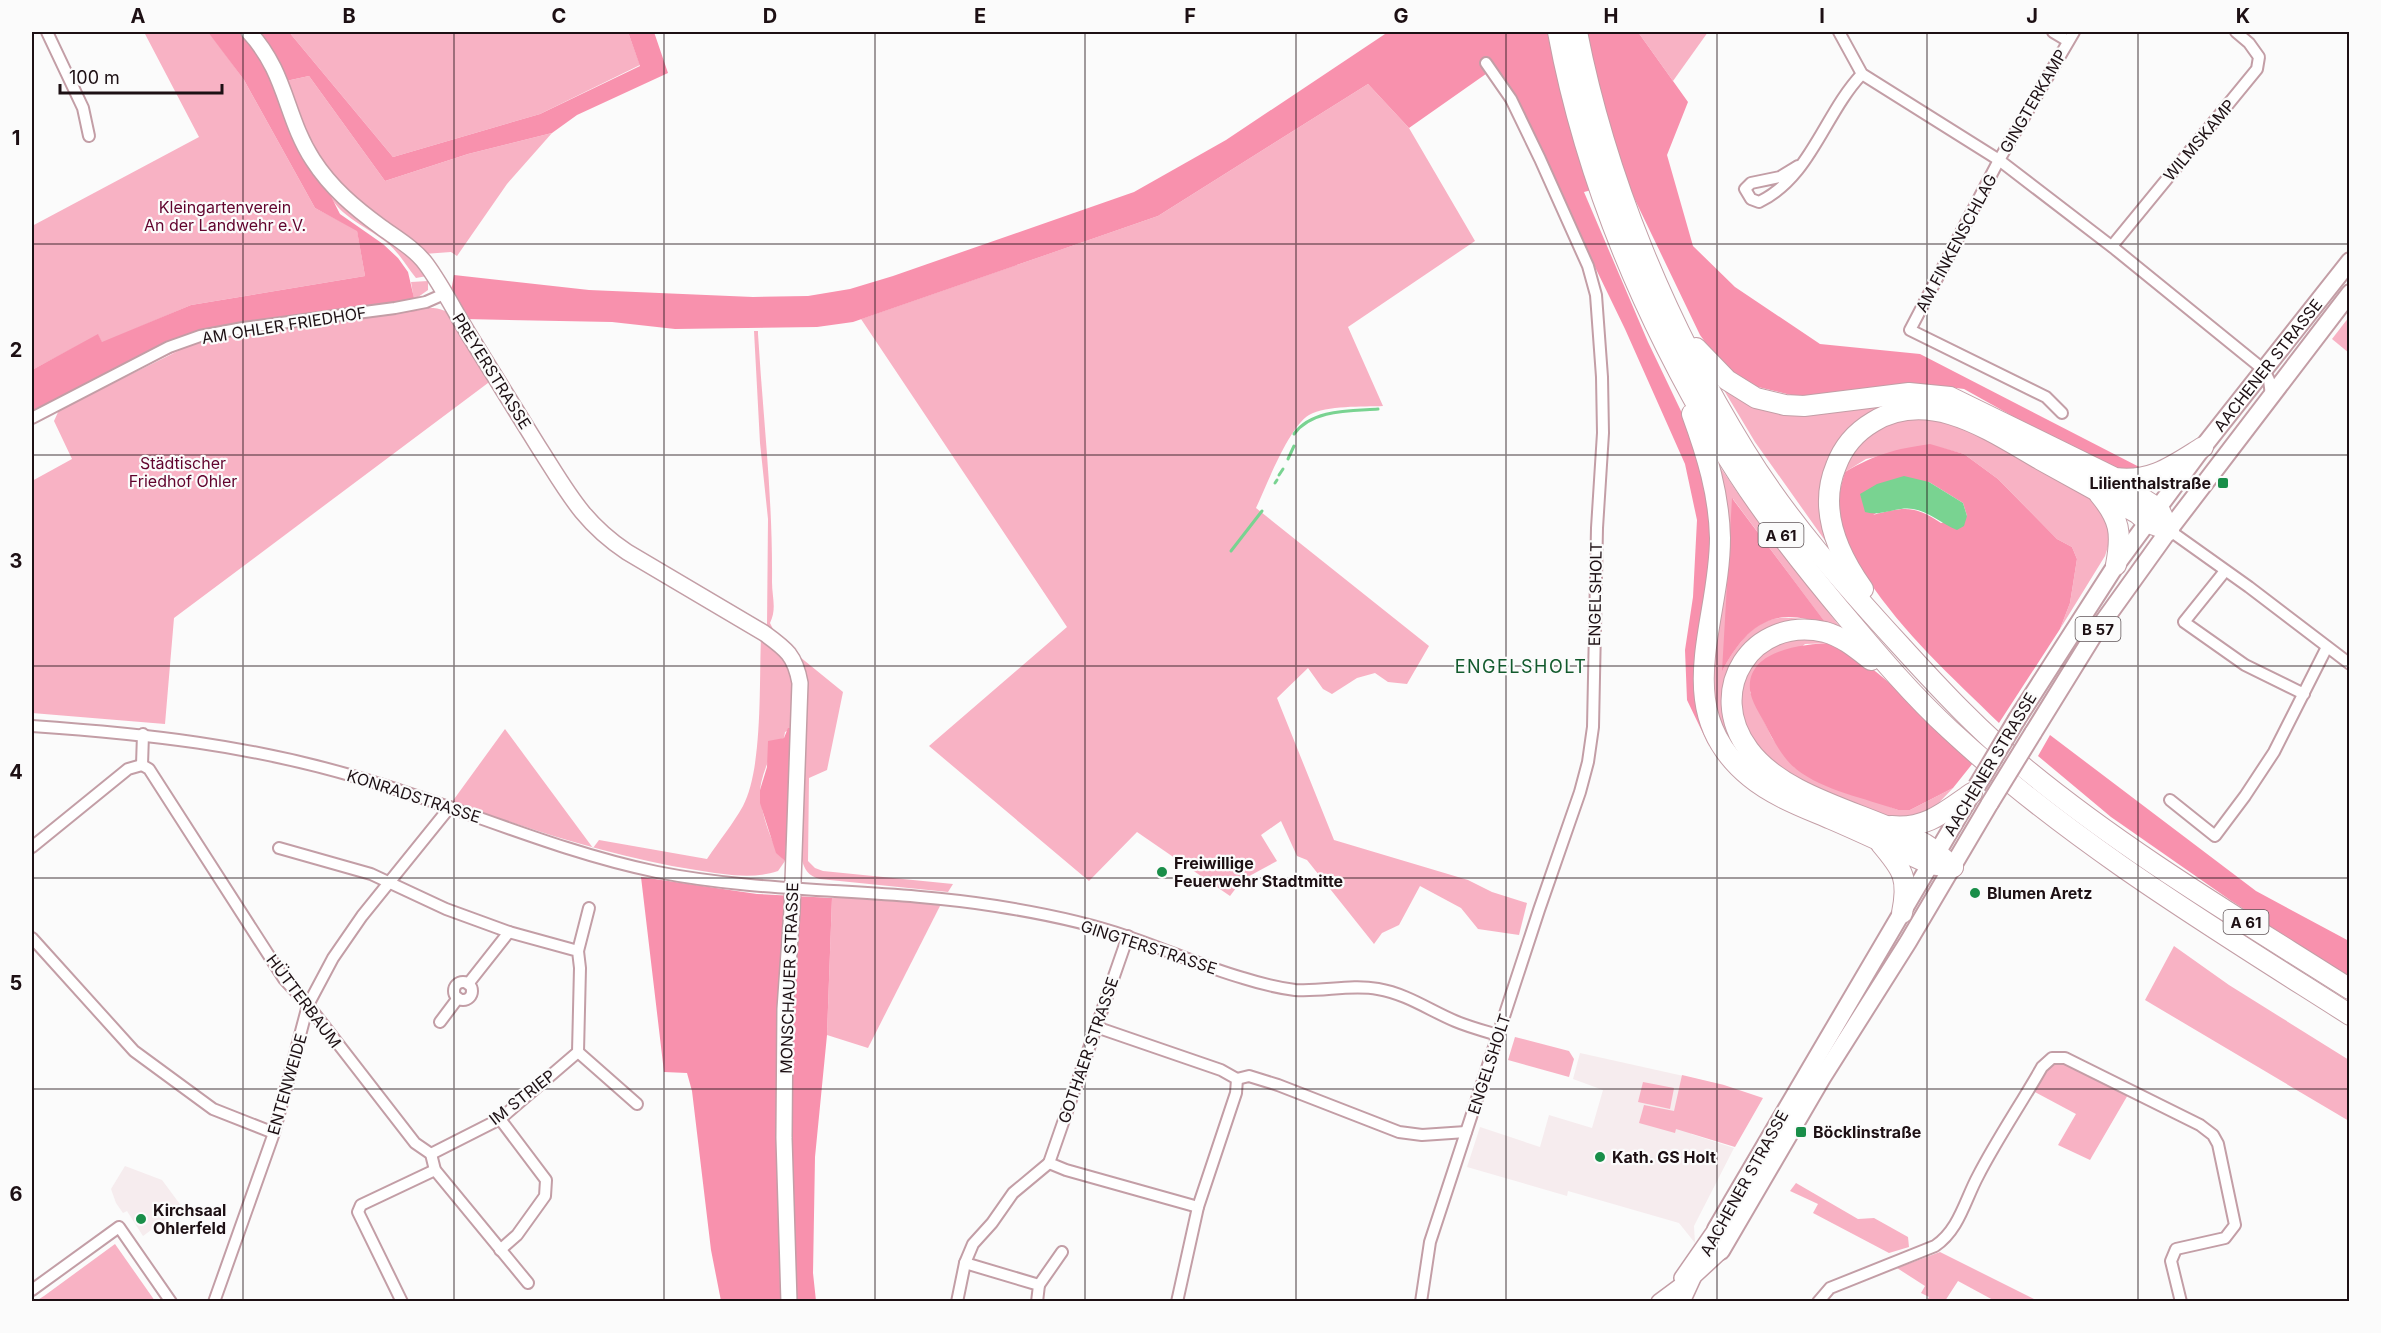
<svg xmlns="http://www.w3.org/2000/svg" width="2381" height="1333" font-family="Inter,sans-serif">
<rect width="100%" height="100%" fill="#fbfbfb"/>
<g fill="#f6ecee">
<path d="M1580,1053L1724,1085L1691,1134L1734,1148L1694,1226L1695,1243L1679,1223L1568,1191L1567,1196L1467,1167L1480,1127L1540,1147L1549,1115L1592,1128L1603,1090L1573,1079Z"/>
<path d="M125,1166L162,1180L182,1207L143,1236L127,1211L123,1213L116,1203L111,1189Z"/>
</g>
<g fill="#f8b2c4" fill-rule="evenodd">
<path d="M144,32H209L244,80L315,208L357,230L365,276L191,305L102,343L98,335L32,370V226L199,137Z"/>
<path d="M289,32H628L640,65L540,114L393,157Z"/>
<path d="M1638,32H1708L1673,81Z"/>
<path d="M309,76L385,181L468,154L552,133L507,184L457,256L451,252L424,254C399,234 368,213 345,190C315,160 300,120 286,81Z"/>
<path d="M1368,84L1409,128L1475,241L1348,327L1383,406C1363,407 1327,405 1309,415C1288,428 1267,485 1256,508L1429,646L1407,684L1388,682L1375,673L1357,678L1332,694L1323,689L1308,668L1277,698L1334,840L1468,880L1492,892L1527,903L1519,935L1478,929L1461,908L1420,886L1399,925L1382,933L1374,944L1307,860L1297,856L1281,821L1261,835L1277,861L1242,880L1230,896L1137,832L1089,881L929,746L1067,627L861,319L1158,216Z"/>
<path d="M326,186L412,256L427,276L416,278C406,266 400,253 386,242C365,225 334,215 326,186Z"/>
<path d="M428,281V290L414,300L411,282Z"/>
<path d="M422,308C430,308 437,307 445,311C460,320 482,364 492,380L174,618L165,724L32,713V481L72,459L54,421L59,410L186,347L211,338Z"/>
<path d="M2349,317V353L2332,339Z"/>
<path d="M754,331H758V334C763,417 773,499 772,582C772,597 777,609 770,623L773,629L801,652L767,625L768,519L760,443Z"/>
<path d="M1722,387L1751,405L1893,400L1921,406L1836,450V556L1755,442Z"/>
<path d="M1925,417L1952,424L1986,437L2083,489L2105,508L2113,531L2105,556L2060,629L2070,603L2077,559L2072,547L2057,539L1998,479L1964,454L1930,445L1866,459L1845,472C1855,433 1889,420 1925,417Z"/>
<path d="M1718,464L1737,492L1846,635L1775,630L1727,691L1778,790L1724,739L1710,691ZM1733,499L1824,621C1810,621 1796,617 1781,618C1753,619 1735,648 1723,669Z"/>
<path d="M1803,637L1831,643L1805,644L1750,692L1772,738L1795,768L1898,810H1910L1953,788L1930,812L1900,822C1847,800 1713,763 1745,681C1757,650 1772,643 1803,637Z"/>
<path d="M761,638L784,655L793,676V728L785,732L784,738L776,741C771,756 761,775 760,791C760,810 772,848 785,861L778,871C751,880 723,874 696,870C612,857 532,830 452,802L505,729L593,848L599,840L707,859C719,841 733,824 743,806C763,768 759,682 761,638Z"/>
<path d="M800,657L843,692L827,770L809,778L808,861L815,868L823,871L953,884L948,892L820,879C808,876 804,869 801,857L805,751Z"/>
<path d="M870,897L941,904L868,1048L827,1035L832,898Z"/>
<path d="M2174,946L2229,985L2349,1060V1121L2145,1000Z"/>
<path d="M1515,1037L1569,1051L1574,1059L1569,1077L1508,1060Z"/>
<path d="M2061,1061L2129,1093L2090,1160L2058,1145L2076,1114L2033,1091C2040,1078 2045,1065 2061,1061Z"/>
<path d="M1682,1075L1724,1085L1763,1098L1735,1147L1676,1129L1675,1133L1639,1123L1644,1105L1674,1111Z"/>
<path d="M1643,1082L1674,1088L1670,1109L1638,1102Z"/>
<path d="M1796,1183L1858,1219L1874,1218L1908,1237L1909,1247L1889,1253L1813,1213L1818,1204L1790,1191Z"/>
<path d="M115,1244L155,1301H36L44,1296Z"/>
<path d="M1940,1252L2038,1301H1995L1958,1281L1945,1301H1926L1929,1297L1921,1293L1925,1286L1897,1268Z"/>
</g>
<g fill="#f891ad" fill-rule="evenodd">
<path d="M208,32H243L251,40L340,214L383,244L398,258L408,272L417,311L211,338C149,360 90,394 32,424V370L98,334L102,342L191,305L365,276L357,231L315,208L244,80Z"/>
<path d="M258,32H289L393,157L540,114L640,66L628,32H654L668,73L577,115L552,133L468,154L385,181L309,76L286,81Z"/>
<path d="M1388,32H1638L1688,102L1667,155L1693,246L1735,287L1820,344L1920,354L2149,472L2130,475L2066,446L1964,389L1925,384H1907L1826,395H1791L1758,387L1737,378L1721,364L1700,335L1626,181L1584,192L1648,342L1691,432L1706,477L1713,555L1702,718L1709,746L1687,700L1685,650L1693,597L1697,520L1685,464L1625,329L1508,87L1493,69L1409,128L1368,84L1158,216L853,322L817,327L675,329L612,322L465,319L451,292L454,275L589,290L753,297L808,296L850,289L893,276L1134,192L1226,140Z"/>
<path d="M1930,444L1964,454L1998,479L2057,539L2072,547L2077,559L2070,603L2060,629L1999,723C1952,677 1903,633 1867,578C1858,565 1848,549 1843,534C1836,512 1838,493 1845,472C1876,454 1895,449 1930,444ZM1929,482L1963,503L1967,516L1941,523C1914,505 1904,507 1873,515Z"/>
<path d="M1732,498L1825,622C1810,620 1793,615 1778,618C1750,624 1735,648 1722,671Z"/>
<path d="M1831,643C1881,666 1932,725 1973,763L1953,788L1910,810H1898C1865,798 1824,791 1796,769C1783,759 1772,738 1765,724C1760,714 1751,701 1750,690C1746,650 1803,644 1831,643Z"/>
<path d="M788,728H793L785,861L776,853L760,803V790L767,767L768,741L784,738Z"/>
<path d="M2050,735L2256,891L2349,941V978L2230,900L2111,817L2038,756Z"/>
<path d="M641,877L757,894L832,898L827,1035L815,1157L813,1273L816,1301H721L711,1250L692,1091L687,1073L664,1072Z"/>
</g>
<path fill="#79d391" d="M1904,476L1929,482L1963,503L1967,516L1964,526L1957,530C1942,524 1928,511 1913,509C1897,506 1881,517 1865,512L1860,494L1877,484Z"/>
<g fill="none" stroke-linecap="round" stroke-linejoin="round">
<g stroke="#79d391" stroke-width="3">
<path d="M1294,434C1312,409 1351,411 1378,409"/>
<path d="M1288,459L1294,446"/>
<path d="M1279,475L1283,469"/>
<path d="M1275,483L1277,480"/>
<path d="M1231,551L1262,511"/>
</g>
<defs>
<g id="street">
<path d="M47,32L83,108L89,136"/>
<path d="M1839,32L1862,74L1999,160L2115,249L2264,370L2269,380L2271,395"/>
<path d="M2053,32L2068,41"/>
<path d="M1798,166L1780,177L1751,183L1745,189L1751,199L1759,202C1811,177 1824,114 1862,74"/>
<path d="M2112,246L2257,69L2259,57L2249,43L2236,32"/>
<path d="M2062,413L2046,397L1910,330L1999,160L2074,32"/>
<path d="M32,418L169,347L200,336L243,328L395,308L426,302L444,294"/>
<path d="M2169,530L2249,587L2350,664"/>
<path d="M2225,571L2184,622L2245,665L2304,694"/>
<path d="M32,726C147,734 249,745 360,778C460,807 555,851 657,872C768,894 883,888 996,906C1041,913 1086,922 1129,937C1167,950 1204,967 1243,978C1259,983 1278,988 1295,990C1323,992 1350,984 1378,989C1407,994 1429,1010 1455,1021C1469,1027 1484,1031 1498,1035"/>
<path d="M143,734L142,765L149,769L284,979L308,1005L415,1143L431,1154L435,1170L528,1283"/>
<path d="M2170,800L2215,836L2245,796L2274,752L2327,647"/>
<path d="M32,847L128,769L142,765"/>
<path d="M279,848L371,874L446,909L509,932L578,951L580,968L578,1052L500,1119L431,1154"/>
<path d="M1128,936L1049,1163L1066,1170L1198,1207"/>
<path d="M32,938L134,1051L213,1109L274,1133"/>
<path d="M578,951L589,908"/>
<circle cx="463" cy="991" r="9"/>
<path d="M468,984L509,932"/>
<path d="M440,1022L458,998"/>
<path d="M1096,1027L1221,1070L1237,1079L1236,1093L1198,1207L1177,1302"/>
<path d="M578,1052L637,1104"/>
<path d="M1237,1079L1249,1076L1278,1085L1399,1132L1422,1135L1466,1132"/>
<path d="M500,1119L546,1180L545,1196L517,1235L500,1250"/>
<path d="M965,1263L1039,1285L1037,1302"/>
<path d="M1039,1285L1062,1252"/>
<path d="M32,1290L119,1227L171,1302"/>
<path d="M214,1302L274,1133L308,1005L333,958L362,916L450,807"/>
<path d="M402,1302L358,1212L361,1205L435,1170"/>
<path d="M957,1302L965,1263L973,1244L992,1223L1013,1193L1049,1163"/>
<path d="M1421,1302L1430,1242L1539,910L1580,792L1588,762L1593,727L1597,528L1603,433L1602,377L1596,295L1588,266L1540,159L1511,99L1486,63"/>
<path d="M1818,1302L1830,1288L1935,1246C1959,1230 1965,1200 1978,1176C1997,1139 2021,1104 2042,1067L2052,1058H2065L2200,1125L2213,1135L2218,1144L2235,1225L2225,1238L2176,1249L2171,1261L2181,1302"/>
</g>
<g id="secondary">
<path d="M249,32C287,73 285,117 313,160C331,188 355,208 381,227C396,238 415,249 426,264C443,287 456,314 471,338C493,374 516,410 538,446C567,491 582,522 627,552L764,633C786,649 795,655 800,683L792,910L785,1009L784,1138L789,1302"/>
<path d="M1682,1278L1716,1229"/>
<path d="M1659,1302L1694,1276L1721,1251"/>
<path d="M1682,1302L1693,1278"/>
</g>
<g id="primary">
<path id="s1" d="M2017,719L2116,565L2203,447L2350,261"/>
<path d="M2033,733L2093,636L2169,530L2350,293"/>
<path d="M1716,1229L1971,795"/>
<path d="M1721,1251L1822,1078L1908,942L1990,803"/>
</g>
<g id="highway">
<path d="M1558,32C1585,177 1644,318 1720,445C1757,507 1802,564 1848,619C1880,657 1913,696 1950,730C2071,842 2212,927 2350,1015"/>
<path d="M1577,32C1606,179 1666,323 1745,451C1788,521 1844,584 1900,645C1940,689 1981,733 2027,770C2128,853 2240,919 2350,989"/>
<path d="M1696,348L1727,380L1756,398L1785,405L1804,406L1909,393L1950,397L2115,478C2151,483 2174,465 2203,447"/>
<path d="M1692,414C1707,455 1719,494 1720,538C1720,624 1668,710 1750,777C1773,796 1803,807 1831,819C1864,833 1897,849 1930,864L1953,867"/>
<path d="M2112,479L2159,509L2169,530"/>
<path d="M2099,494C2120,519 2122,533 2116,565"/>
<path d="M1863,589C1838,554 1818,509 1836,466C1843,447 1856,432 1873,422C1930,387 1992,432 2041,460C2073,478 2105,495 2137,513L2149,523L2169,530"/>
<path d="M1871,660C1857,649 1843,637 1825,632C1752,615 1704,691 1749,750C1785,799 1872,814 1925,844C1935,850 1944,859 1953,867"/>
<path d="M1891,826C1925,830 1946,811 1972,793"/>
<path d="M1881,844C1903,870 1909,878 1902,913"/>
</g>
</defs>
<use href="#street" stroke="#c39ea6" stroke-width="14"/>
<use href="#secondary" stroke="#c39ea6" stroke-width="18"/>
<use href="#primary" stroke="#c39ea6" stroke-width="20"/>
<use href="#highway" stroke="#c39ea6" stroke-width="22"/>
<use href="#street" stroke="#fff" stroke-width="10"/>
<use href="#secondary" stroke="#fff" stroke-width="15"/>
<use href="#primary" stroke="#fff" stroke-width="16"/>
<use href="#highway" stroke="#fff" stroke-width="20"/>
<defs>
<g id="primary-bridge">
<path d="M1977,786L2017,719"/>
<path d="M1990,803L2033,733"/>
</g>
</defs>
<use href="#primary-bridge" stroke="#c39ea6" stroke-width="20" stroke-linecap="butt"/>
<use href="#primary-bridge" stroke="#fff" stroke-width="16"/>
</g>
<path fill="none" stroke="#1d1014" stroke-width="1.5" stroke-opacity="0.55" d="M243,32V1302M454,32V1302M664,32V1302M875,32V1302M1085,32V1302M1296,32V1302M1506,32V1302M1717,32V1302M1927,32V1302M2138,32V1302M32,244H2350M32,455H2350M32,666H2350M32,878H2350M32,1089H2350"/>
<g fill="#198e49" stroke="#fbfbfb" stroke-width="2">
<rect x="2217" y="477" width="12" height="12" rx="3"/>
<circle cx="1162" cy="872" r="6"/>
<circle cx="1975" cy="893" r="6"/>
<rect x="1795" y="1126" width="12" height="12" rx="3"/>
<circle cx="1600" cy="1157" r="6"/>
<circle cx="141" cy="1219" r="6"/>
</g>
<g text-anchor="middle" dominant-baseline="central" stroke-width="4.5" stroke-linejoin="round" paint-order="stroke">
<g fill="#fbfbfb" stroke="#605659" stroke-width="1.5">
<rect x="1758.5" y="523" width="45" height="24" rx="4.5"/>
<rect x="2075.5" y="617" width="45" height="24" rx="4.5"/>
<rect x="2223.5" y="910" width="45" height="24" rx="4.5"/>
</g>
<g font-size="15" font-weight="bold" fill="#1d1014">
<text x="1781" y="535">A 61</text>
<text x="2098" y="629">B 57</text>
<text x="2246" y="922">A 61</text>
</g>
<g font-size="16" fill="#1d1014" stroke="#fbfbfb">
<text transform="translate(2033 101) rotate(-60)">GINGTERKAMP</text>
<text transform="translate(2199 140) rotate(-50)">WILMSKAMP</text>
<text transform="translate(1956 243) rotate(-62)">AM FINKENSCHLAG</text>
<text transform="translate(284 325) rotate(-9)">AM OHLER FRIEDHOF</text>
<text stroke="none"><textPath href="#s1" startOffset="434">AACHENER STRASSE</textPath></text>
<text transform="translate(492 371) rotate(58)">PREYERSTRASSE</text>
<text transform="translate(1595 594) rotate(-89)">ENGELSHOLT</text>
<text transform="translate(1990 764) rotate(-59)">AACHENER STRASSE</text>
<text transform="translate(414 796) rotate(18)">KONRADSTRASSE</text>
<text transform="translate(1149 947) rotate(18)">GINGTERSTRASSE</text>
<text transform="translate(789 978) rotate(-88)">MONSCHAUER STRASSE</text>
<text transform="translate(304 1001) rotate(53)">HÜTTERBAUM</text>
<text transform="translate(1088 1050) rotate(-71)">GOTHAER STRASSE</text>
<text transform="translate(1489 1064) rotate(-72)">ENGELSHOLT</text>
<text transform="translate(287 1084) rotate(-74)">ENTENWEIDE</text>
<text transform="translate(522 1097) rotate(-38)">IM STRIEP</text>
<text transform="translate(1744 1183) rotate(-61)">AACHENER STRASSE</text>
</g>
<g font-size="16" fill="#61032d" stroke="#fbfbfb">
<text x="225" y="207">Kleingartenverein<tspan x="225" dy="18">An der Landwehr e.V.</tspan></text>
<text x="183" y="463">Städtischer<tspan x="183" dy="18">Friedhof Ohler</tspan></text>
</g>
<g font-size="16" font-weight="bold" fill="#1d1014" stroke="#fbfbfb" text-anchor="start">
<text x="2211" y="483" text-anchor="end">Lilienthalstraße</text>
<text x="1174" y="863">Freiwillige<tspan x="1174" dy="18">Feuerwehr Stadtmitte</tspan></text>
<text x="1987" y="893">Blumen Aretz</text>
<text x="1813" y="1132">Böcklinstraße</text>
<text x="1612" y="1157">Kath. GS Holt</text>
<text x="153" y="1210">Kirchsaal<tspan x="153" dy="18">Ohlerfeld</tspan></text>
</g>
<g font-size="18" letter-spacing="1.5" fill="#125a2d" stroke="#fbfbfb">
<text x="1521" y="666">ENGELSHOLT</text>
</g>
</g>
<rect width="2381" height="1333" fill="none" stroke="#fbfbfb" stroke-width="66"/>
<path d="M60 84v9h162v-9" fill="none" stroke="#1d1014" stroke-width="3"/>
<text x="69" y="84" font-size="18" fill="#1d1014" stroke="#fbfbfb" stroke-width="4.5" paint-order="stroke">100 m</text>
<rect x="33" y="33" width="2315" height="1267" fill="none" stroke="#1d1014" stroke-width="2"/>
<g font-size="20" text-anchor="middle" font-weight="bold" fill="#1d1014">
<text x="138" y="23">A</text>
<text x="349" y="23">B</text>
<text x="559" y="23">C</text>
<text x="770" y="23">D</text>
<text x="980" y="23">E</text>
<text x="1190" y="23">F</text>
<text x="1401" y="23">G</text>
<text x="1611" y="23">H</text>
<text x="1822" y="23">I</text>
<text x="2032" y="23">J</text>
<text x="2243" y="23">K</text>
<text x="16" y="145">1</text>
<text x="16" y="357">2</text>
<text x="16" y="568">3</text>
<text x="16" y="779">4</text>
<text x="16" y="990">5</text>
<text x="16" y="1201">6</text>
</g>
</svg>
